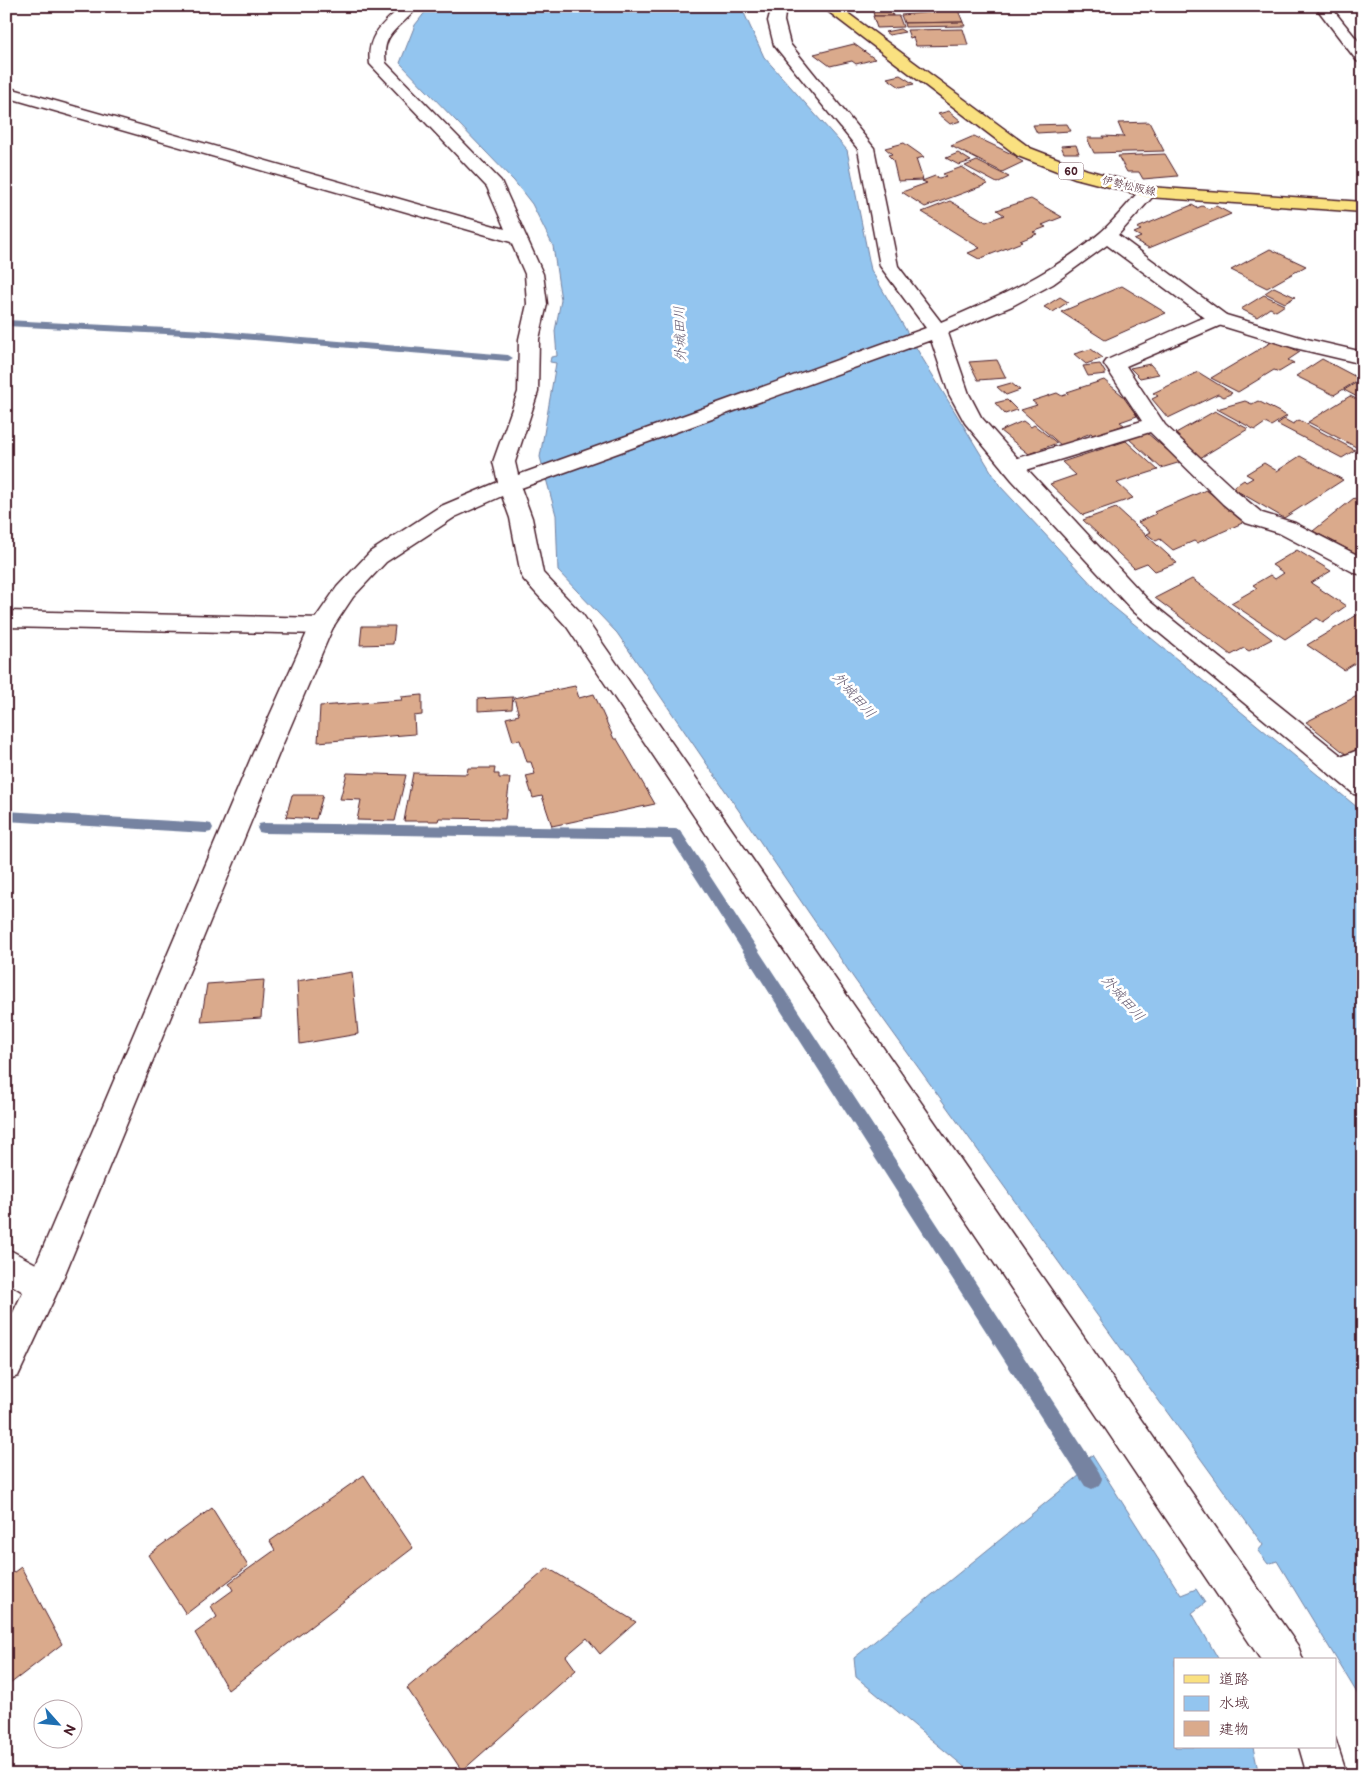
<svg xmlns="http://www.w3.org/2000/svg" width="1369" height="1781" font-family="'Balsamiq Sans','Klee One',sans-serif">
<rect width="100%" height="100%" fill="#fff"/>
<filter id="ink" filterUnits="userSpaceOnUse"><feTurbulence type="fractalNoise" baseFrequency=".02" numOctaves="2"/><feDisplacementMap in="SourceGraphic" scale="10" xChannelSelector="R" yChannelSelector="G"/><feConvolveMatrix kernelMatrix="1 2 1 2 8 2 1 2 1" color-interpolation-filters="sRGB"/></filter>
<g filter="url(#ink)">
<g fill="#93c5ef" stroke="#7683a1">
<path d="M430,6H744V13L764,57L847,150L871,270L921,356L1000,486L1111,605L1363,812V1703L1277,1561L1268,1564L1258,1551L1263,1545L855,980L617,633L558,571L556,515L540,457L556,363L550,362L551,357L557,356L555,331L561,300L553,246L532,204L514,181L400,63L415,25Z"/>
<path d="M1092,1455L1181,1595L1196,1589L1205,1603L1192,1613L1219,1660H1175V1747H1253L1259,1775H974L856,1677L854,1658L1080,1475L1074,1465Z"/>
</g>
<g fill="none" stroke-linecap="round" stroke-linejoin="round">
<g fill="#7683a1" fill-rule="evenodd">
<path d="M6,320L206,330L508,355L513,358L508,361L206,336L6,326Z"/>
<path d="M6,811L206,823L211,824L213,828L211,832L206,833L6,821Z"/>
<path d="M264,823L675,829L680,830L1099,1472L1102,1479L1099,1486L1092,1489L1085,1486L671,839L264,833L259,832L257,828L259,824Z"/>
</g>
</g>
<g fill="#daaa8c" stroke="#4a1f2b">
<path d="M934,8H957L963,22L904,23L901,15L935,12Z"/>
<path d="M873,12H892L893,16H874Z"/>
<path d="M873,16H899L903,27L877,28Z"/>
<path d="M963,22L965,26L905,27L904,23Z"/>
<path d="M900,29L905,32L889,35L885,32Z"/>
<path d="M963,29L968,45L916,46L913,37L910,38L907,30Z"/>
<path d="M854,44L875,59L856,64L852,61L830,66L814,54Z"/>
<path d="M900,75L914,84L900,87L887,78Z"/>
<path d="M949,111L961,121L950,124L938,114Z"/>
<path d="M1149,122L1164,151L1094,153L1087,138H1104L1103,136L1124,137L1118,123Z"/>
<path d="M1067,124L1071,131L1037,133L1033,125Z"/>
<path d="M974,136L1018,157L1016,158L1023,162L1002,172L951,146Z"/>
<path d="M904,143L924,157L916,159L923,180L898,181L893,160L888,155L892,154L885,148Z"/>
<path d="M1076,145L1079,153H1064L1061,146Z"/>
<path d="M958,153L971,161L959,165L946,158Z"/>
<path d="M1165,154L1178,176L1143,179L1139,172H1127L1118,156Z"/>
<path d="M977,161L1009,177L997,183L965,166Z"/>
<path d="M962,167L988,184L925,207L902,192L927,183L922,181L935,176L939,178L946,176L943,174Z"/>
<path d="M1031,199L1062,217L1042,225L1046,227L1033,232L1037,234L1020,241L1022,242L979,259L968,253L980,248L922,212L950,201L986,222L1004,215L997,210Z"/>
<path d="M1192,205L1197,208L1202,206L1209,209L1216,206L1231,214L1149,248L1134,240L1141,237L1134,233L1141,230L1137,228Z"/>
<path d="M1270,249L1306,266L1267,288L1231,270Z"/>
<path d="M1122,286L1166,313L1105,340L1061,312Z"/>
<path d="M1274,287L1295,297L1285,303L1265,293Z"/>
<path d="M1264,295L1285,305L1276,311L1270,308L1257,317L1241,309Z"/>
<path d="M1060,297L1068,302L1053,312L1044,307Z"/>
<path d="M1275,340L1300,352L1288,360L1294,363L1279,372L1274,370L1238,392L1211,378Z"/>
<path d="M1091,349L1103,358L1086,364L1074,354Z"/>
<path d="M1322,359L1360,379L1334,395L1296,376Z"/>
<path d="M997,360L1006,378L978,380L969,362Z"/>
<path d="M1100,364L1106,374L1088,376L1083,366Z"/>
<path d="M1150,364L1159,374L1140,378L1130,368Z"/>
<path d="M1198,372L1232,393L1224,397L1218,394L1168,418L1152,399L1158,396L1153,393Z"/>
<path d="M1104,380L1122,395L1137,416L1120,422L1124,425L1094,436L1091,433L1076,439L1078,441L1062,446L1021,410L1037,405L1032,401L1057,393L1062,396L1068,394L1067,392Z"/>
<path d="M1359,381L1363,383V400L1344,390Z"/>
<path d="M1011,383L1020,390L1006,395L997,387Z"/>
<path d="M1350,396L1363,402V443L1356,447L1308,422Z"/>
<path d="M1007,400L1017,410L1005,414L995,403Z"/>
<path d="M1245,401L1252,404L1258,401L1287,416L1271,426L1265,423L1255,430L1217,409Z"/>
<path d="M1215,411L1248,429L1200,458L1174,434Z"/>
<path d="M1284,419L1293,424L1299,420L1355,450L1342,458L1277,424Z"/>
<path d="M1023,421L1031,427L1034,425L1057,443L1029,454L1000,431Z"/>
<path d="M1147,433L1181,462L1161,468L1129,439Z"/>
<path d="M1126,441L1158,470L1117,483L1133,498L1083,515L1050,484L1076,475L1062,462Z"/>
<path d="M1300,456L1343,480L1284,518L1232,488L1244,480L1246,482L1253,478L1246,474L1264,463L1277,471Z"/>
<path d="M1206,490L1247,521L1197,543L1194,541L1173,550L1160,539L1156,541L1147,534L1151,532L1138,522L1156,514L1154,512Z"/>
<path d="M1354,498L1363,502V547L1355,553L1313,531Z"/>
<path d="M1116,508L1177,563L1155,571L1147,563L1134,568L1083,520Z"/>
<path d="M1297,550L1331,571L1311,583L1346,606L1323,622L1317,618L1285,639L1231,603L1257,588L1253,585L1270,575L1275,579L1284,573L1272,565Z"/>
<path d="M1192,579L1272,639L1249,651L1244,648L1231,655L1155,598Z"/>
<path d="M1362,612L1363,658L1344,670L1307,645Z"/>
<path d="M362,626H395L393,644L360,645Z"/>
<path d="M575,686L579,698L594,694L614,739H617L655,804L552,826L542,796L533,798L526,776L535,774L531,762H527L520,740L513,741L506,718L519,715L514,698Z"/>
<path d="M422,695V715L414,716L415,734L318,742L320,706L402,700L401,697Z"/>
<path d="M1359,695L1363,698V747L1347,755L1306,722Z"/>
<path d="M513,697L512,709L478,711V699Z"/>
<path d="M468,768H495L494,774H499V778H510L505,819L439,818L438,821H404L413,773L467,774Z"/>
<path d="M347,773L406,775L395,821L357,820L361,800L340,799Z"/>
<path d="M292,795H323L316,819L286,817Z"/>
<path d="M352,972L358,1034L300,1044L297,981Z"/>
<path d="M264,980L261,1018L201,1022L207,984Z"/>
<path d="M364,1475L413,1548L228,1690L195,1633L217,1617L211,1606L233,1590L229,1583L275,1550L270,1541Z"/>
<path d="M212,1508L248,1566L186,1614L148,1555Z"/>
<path d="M21,1567L62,1644L6,1687V1578Z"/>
<path d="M548,1568L636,1622L600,1654L587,1638L566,1656L576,1670L462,1771L407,1688Z"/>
</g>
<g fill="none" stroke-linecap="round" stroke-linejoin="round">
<defs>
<g id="lane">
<path d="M1219,313L1226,315L1229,319L1226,323L1126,366L1165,425L1239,494L1262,513L1295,523L1363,558V575L1355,573L1279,533L1246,523L1223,504L1150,432L1013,474L1005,472L1002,467L1005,462L1142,421L1104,364L1107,360L1197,320Z"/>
<path d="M6,611L322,618L330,620L334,626L330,632L322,634L6,627Z"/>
<path d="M1363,748V768L1340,777L1331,775L1327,768L1331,761Z"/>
</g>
<g id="street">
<path d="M402,6H418C403,28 380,31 386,63L501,181L543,274L547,304L539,339L538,392L515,462L518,475L926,328L880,266L858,149L774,45L768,21L772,6H786L784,21L790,44L874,148L898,266L941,322C997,298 1053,273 1100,233C1115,220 1128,203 1142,188L1148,187L1154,188L1157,192L1118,235L1226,315L1307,339L1363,352V364L1295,348L1212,323L1107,245L1053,284L1012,306L948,333L969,394L981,417L1028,470L1149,601L1363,773V796L1354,794L1133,611L1012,480L965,423L949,394L931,340L521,488L532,518L543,573L583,615L1298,1646L1303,1660H1261L567,627L524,580L521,575L510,518L502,496L455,517L386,562L353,597L333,627L282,746L60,1286L18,1376L6,1380V1327L23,1292L6,1281V1248L36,1264L256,746L310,626L337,587L370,552L439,507L498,482L493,462L518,392L519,339L527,304L525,274L511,242L6,97V87L505,229L487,187L370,64C366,35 383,24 402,6Z"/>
<path d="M1315,6H1330L1363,47V63L1357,61Z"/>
<path d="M1335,1738L1347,1775H1307L1299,1747H1335Z"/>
</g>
<path id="primary" d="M821,6H838L1030,148L1087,170L1149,187L1363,202V212L1148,197L1075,178L1018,156Z"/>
</defs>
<use href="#lane" stroke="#4a1f2b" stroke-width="3"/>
<use href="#street" stroke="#4a1f2b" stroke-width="3"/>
<use href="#primary" stroke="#4a1f2b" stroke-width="3"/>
<use href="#lane" fill="#fff" fill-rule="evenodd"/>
<use href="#street" fill="#fff" fill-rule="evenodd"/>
<use href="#primary" fill="#fae180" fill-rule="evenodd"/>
</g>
</g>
<g text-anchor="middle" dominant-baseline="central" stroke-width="5" stroke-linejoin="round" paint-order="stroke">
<rect fill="#fff" stroke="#80626b" stroke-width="1" x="1058.5" y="162.5" width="25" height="17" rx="4"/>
<g font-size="11" font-weight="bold" fill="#4a1f2b">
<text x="1071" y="171">60</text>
</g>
<g font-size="11" fill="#4a1f2b" stroke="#fff">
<text transform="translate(1129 186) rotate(13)">伊勢松阪線</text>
</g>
<g font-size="14" font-style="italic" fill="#645970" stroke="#fff">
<text transform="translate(680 334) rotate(-92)">外城田川</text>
<text transform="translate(854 695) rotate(48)">外城田川</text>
<text transform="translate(1123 998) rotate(48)">外城田川</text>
</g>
</g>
<rect width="1369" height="1781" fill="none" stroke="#fff" stroke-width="25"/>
<rect x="12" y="12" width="1344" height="1756" fill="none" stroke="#4a1f2b" stroke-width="2" filter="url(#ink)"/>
<rect x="1174" y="1658" width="162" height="90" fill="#ffffff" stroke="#b7a5aa"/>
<rect x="1184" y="1675" width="25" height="8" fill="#fae180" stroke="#b7a5aa"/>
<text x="1219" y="1684" font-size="15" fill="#4a1f2b">道路</text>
<rect x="1184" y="1696" width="25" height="15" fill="#93c5ef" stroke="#b7a5aa"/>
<text x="1219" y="1708" font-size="15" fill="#4a1f2b">水域</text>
<rect x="1184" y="1721" width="25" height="15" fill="#daaa8c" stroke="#b7a5aa"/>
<text x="1219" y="1734" font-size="15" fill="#4a1f2b">建物</text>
<g transform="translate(58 1724) rotate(117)"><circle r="24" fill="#ffffff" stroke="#b7a5aa"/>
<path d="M0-4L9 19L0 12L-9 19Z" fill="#1f6fb2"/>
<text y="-8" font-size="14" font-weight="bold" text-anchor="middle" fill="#4a1f2b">N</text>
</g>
</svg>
